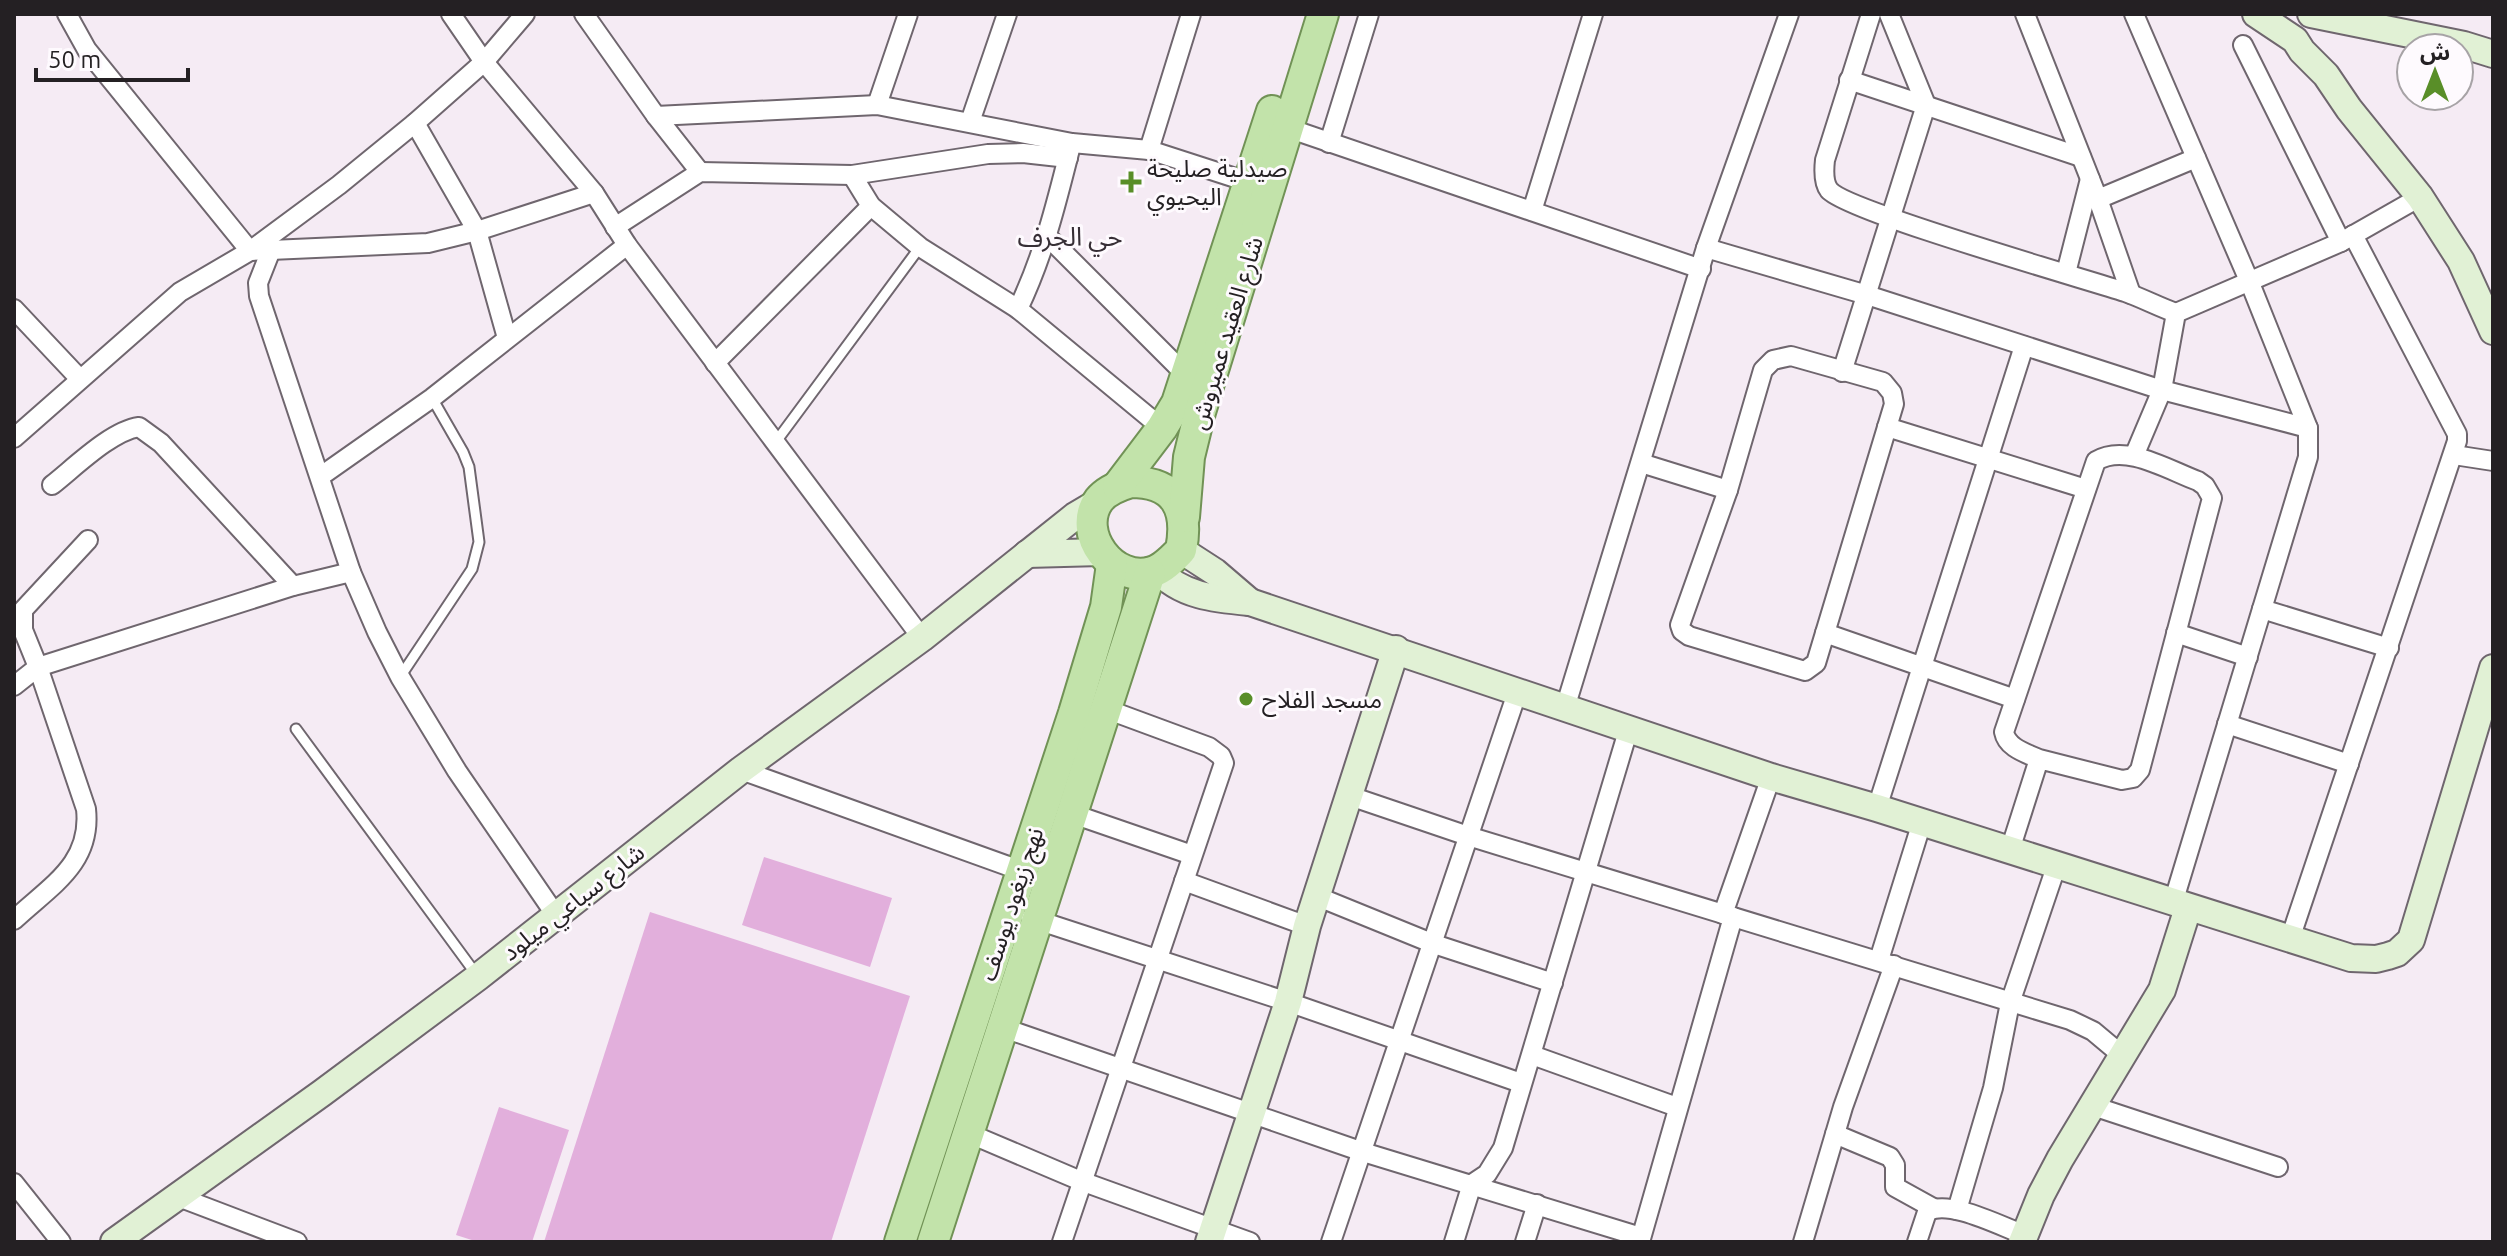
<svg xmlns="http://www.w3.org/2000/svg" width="2507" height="1256" font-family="Ubuntu,'Noto Sans Arabic',sans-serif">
<rect width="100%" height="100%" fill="#f5ebf4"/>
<g fill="#e2afdc">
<path d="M764,857L892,898L870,967L742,925Z"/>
<path d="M650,912L910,996L831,1242H544Z"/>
<path d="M499,1107L569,1130L532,1242H478L456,1235Z"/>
</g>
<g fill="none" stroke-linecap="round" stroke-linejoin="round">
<defs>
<g id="lane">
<path d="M775,443L920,247"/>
<path d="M400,677L472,569L479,542L469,467L463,452L432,398"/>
<path d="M296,729L476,974"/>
</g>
<g id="street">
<path d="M67,14L87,50L250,251L428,243L477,231L594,193"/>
<path d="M451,14L484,62L594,193L627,245L922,638"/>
<path d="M584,14L656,116L700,172"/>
<path d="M1871,14L1825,160C1824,169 1823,182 1829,190C1846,211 2082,278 2125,292C2142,298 2159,307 2176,313"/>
<path d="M2025,14L2098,199L2131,294"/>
<path d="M2134,14L2250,283L2308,428V457L2173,903"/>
<path d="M2243,45L2341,242"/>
<path d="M1849,80L2081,157"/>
<path d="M877,105L908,14"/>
<path d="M656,116L877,105L1072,143L1149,150L1248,182"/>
<path d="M970,122L1007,14"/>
<path d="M415,123L477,231L507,338"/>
<path d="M1279,125L1701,269"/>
<path d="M1329,143L1369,14"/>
<path d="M1149,150L1191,14"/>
<path d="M852,175L871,206L920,247L1018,309L1162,428"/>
<path d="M2098,199L2196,158"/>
<path d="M1532,211L1593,14"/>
<path d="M615,227L700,172L852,175L988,154L1023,153L1068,158"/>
<path d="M1048,237L1187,376"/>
<path d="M1706,248L1867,295L2162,390L2308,428"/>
<path d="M271,250L258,283L259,296L351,572L377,632L400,677L457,771L555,914"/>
<path d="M2066,273L2090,179"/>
<path d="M14,309L79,378"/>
<path d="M1018,309C1043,257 1056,205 1070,149"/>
<path d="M1791,356L1883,382L1892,393L1894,404L1816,663L1805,671L1689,636L1682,631L1680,625L1728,490L1763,370L1773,360Z"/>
<path d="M715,363L871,206"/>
<path d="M1842,372L1926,105L1889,14"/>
<path d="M1887,427L2086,489"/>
<path d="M14,438L180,292L250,251L339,185L415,123L484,62L525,14"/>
<path d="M2454,455L2493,461"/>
<path d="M2134,456L2162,390L2176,313L2341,242L2420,197"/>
<path d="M1641,463L1728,490"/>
<path d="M321,476L432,398L627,245"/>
<path d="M52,485C75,467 111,431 139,427L161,443L293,586"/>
<path d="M88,540L23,610V630L38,667L293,586L351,572"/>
<path d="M2262,609L2389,648"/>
<path d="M1825,633L2015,699"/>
<path d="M2176,633L2248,657"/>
<path d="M14,686L38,667L86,809C92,864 50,886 14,920"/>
<path d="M1565,708L1706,248L1789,14"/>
<path d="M2227,724L2349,764"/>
<path d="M741,770L1022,871"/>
<path d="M1350,796L1468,836L2070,1020L2093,1031L2124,1057"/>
<path d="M1877,808L2024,346"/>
<path d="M1073,814L1192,855"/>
<path d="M2010,850L2039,759C2026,753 2007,748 2004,732L2096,461C2126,443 2168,470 2198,481L2205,486L2212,498L2140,770L2133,778L2122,780L2039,759"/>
<path d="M1184,881L1307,926"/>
<path d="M1316,896L1434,944L1553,983"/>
<path d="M1723,914L1771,777"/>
<path d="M1031,918L1288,1002L1521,1083"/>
<path d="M2290,939L2457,441V434L2353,235"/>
<path d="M1879,960L1922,822"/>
<path d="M1001,1027L1363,1152L1641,1237"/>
<path d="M1532,1055L1677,1107"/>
<path d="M2093,1106L2278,1167"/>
<path d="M968,1133L1081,1181L1250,1242"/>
<path d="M1835,1134L1890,1157L1895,1165V1187L1933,1208"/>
<path d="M14,1183L61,1242"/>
<path d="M176,1196L297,1242"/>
<path d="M1957,1210L1993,1088L2010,1003L2056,867"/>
<path d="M1062,1242L1224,763L1221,756L1209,747L1106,709"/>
<path d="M1331,1242L1517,693"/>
<path d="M1454,1242L1472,1184L1487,1174L1503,1148L1628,731"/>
<path d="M1525,1242L1537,1204"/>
<path d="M1640,1242L1733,917"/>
<path d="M1803,1242L1843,1107L1894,965"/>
<path d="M1917,1242L1927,1212C1948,1198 2002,1227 2025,1235"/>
</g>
<g id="secondary">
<path d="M2256,14L2295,40L2302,51L2326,75L2349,109L2420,197L2461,261L2493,331"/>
<path d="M2311,14L2464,45L2493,54"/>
<path d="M1181,550L1215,572L1250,602"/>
<path d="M1027,554L1101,552"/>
<path d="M1157,569C1180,596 1216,599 1250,602L1771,777L1877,808L2351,958L2376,959L2388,956L2397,953L2411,940L2493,668"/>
<path d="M114,1242L322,1093L478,977L741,770L922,638L1075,516L1097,503"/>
<path d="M1209,1242L1288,1002L1307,926L1396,649"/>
<path d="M2022,1242L2041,1195L2060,1159L2162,990L2188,908"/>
</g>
<g id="primary">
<path d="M1131,482C1176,482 1189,509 1181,550C1173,558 1163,569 1152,572C1114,584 1075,533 1099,500C1106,491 1121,485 1131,482Z"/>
<path d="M1118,486L1162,428L1177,403L1272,111"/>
<path d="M1184,517L1189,457L1200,412L1323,14"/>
<path d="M900,1242L1074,713L1106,607L1112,564"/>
<path d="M933,1242L1150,573"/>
</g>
</defs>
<use href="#lane" stroke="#6f666e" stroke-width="13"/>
<use href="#street" stroke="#6f666e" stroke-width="22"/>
<use href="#secondary" stroke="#6f666e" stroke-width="30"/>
<use href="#primary" stroke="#719256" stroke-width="34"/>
<use href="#lane" stroke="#fff" stroke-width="9"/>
<use href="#street" stroke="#fff" stroke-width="18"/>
<use href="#secondary" stroke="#e1f1d5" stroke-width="26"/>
<use href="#primary" stroke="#c2e3aa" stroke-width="30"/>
</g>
<g fill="#598e28" stroke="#fefafe" stroke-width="3">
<path d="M1127 170h8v8h8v8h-8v8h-8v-8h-8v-8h8z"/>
<circle cx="1246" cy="699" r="8"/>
</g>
<g text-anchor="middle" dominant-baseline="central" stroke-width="6" stroke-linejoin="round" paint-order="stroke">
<g font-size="24" fill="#242023" stroke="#fefafe" text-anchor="start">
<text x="1147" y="168">صيدلية صليحة<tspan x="1147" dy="28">اليحيوي</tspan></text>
<text x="1262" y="699">مسجد الفلاح</text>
</g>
<g font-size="24" fill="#242023" stroke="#fefafe">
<text transform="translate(1226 333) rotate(-73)">شارع العقيد عميروش</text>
<text transform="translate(573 902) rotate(-38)">شارع سباعي ميلود</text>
<text transform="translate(1011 904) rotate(-72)">نهج زيغود يوسف</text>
</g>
<g font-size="26" fill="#372f36" stroke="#fefafe">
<text x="1070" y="236">حي الجرف</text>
</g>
</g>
<rect width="2507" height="1256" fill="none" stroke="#242023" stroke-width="32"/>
<g transform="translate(2435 72)"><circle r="38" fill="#fefafe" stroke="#a7a3a6" stroke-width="2"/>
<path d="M0-6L14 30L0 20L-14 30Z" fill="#598e28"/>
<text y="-12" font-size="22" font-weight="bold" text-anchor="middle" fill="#242023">ش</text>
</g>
<path d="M36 68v12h152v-12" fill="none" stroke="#242023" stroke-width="4"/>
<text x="48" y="68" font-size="24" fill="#242023" stroke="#fefafe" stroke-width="6" paint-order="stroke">50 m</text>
</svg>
